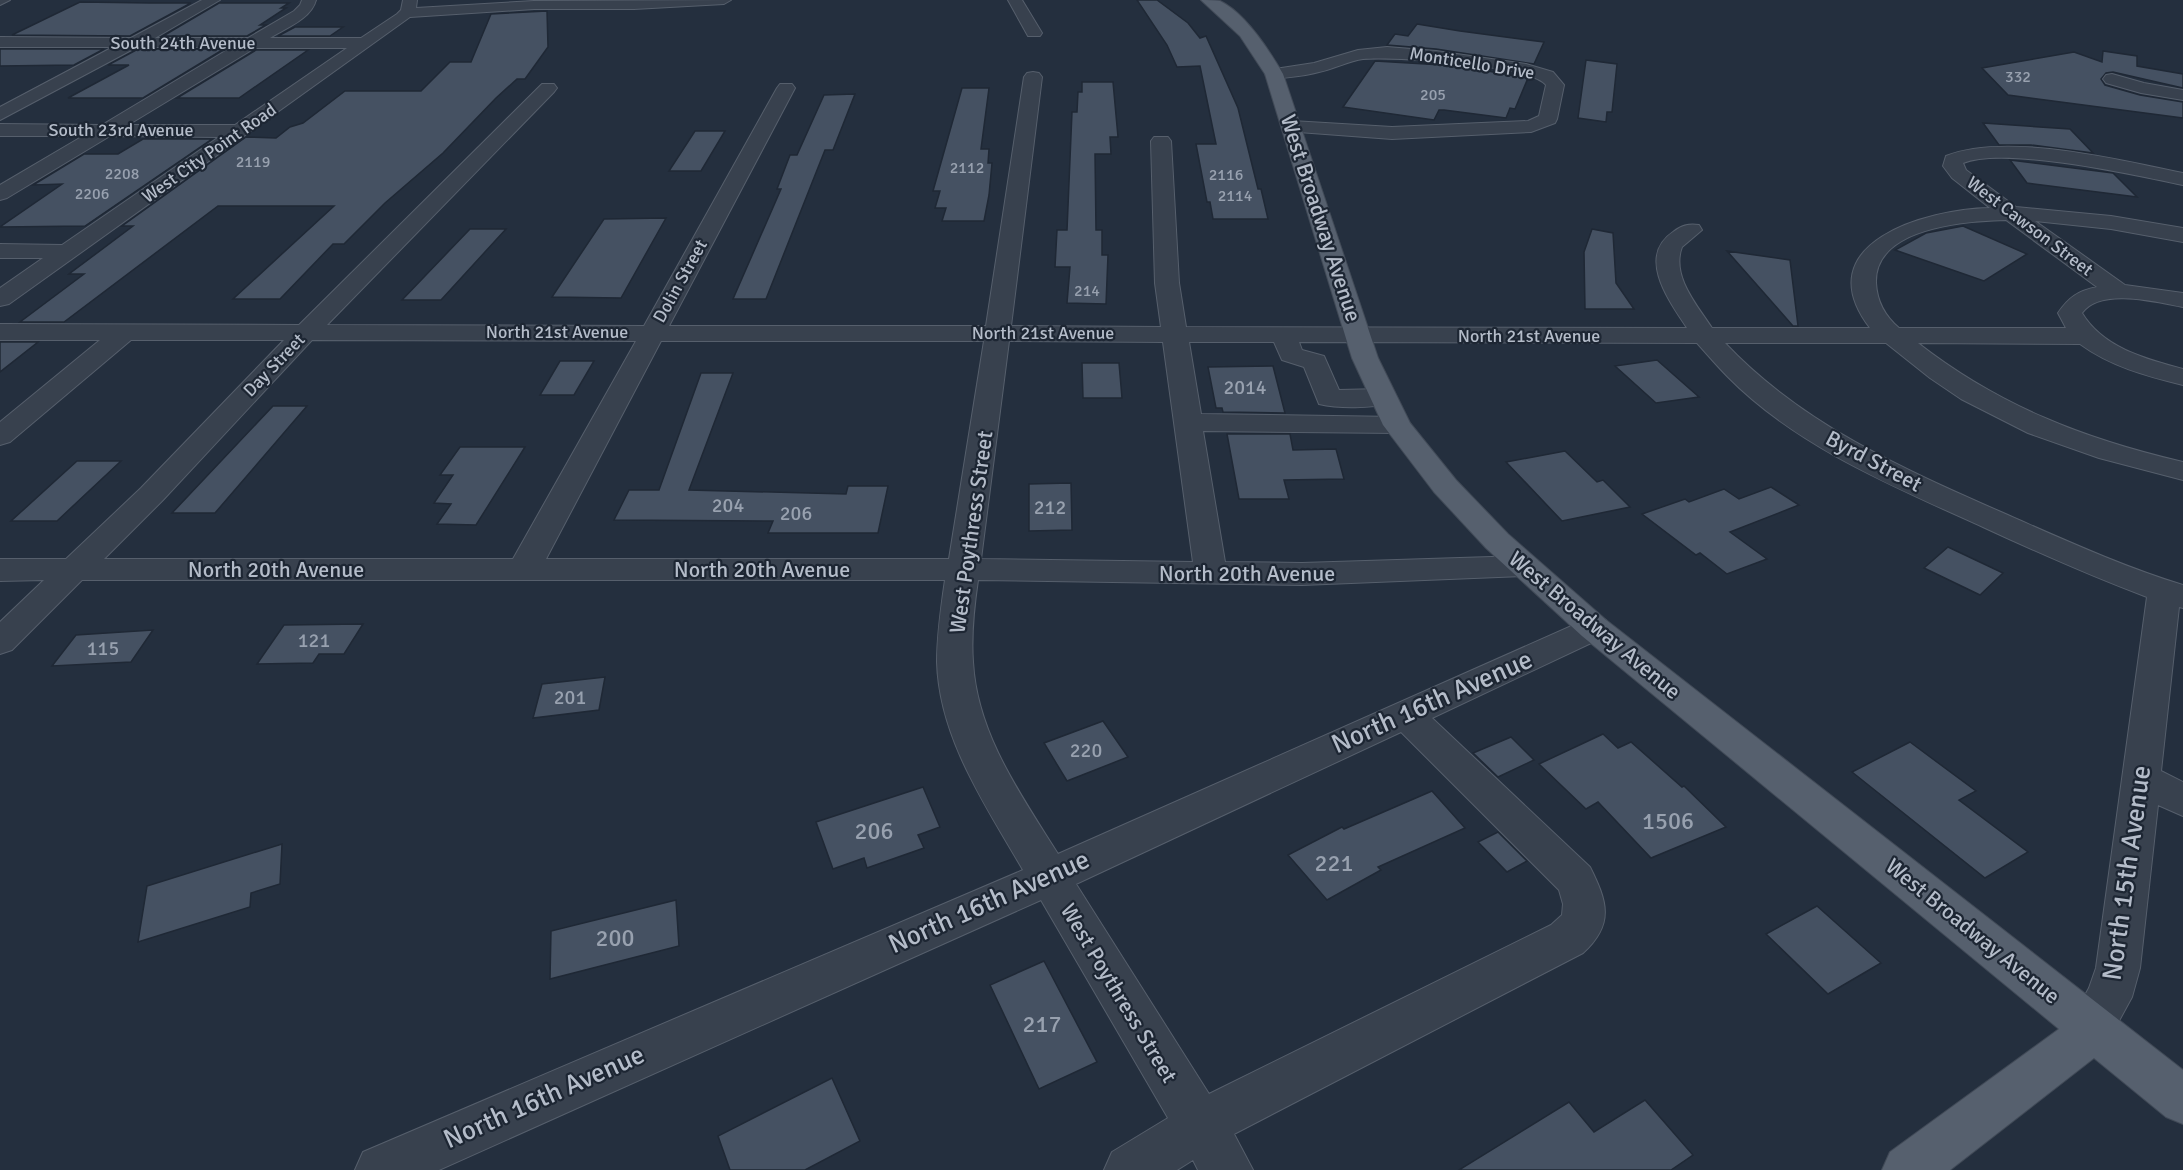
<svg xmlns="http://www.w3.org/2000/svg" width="2183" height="1170" font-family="Signika,sans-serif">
<rect width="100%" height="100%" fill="#242f3e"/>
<g fill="#455162" stroke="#1f2835" stroke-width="1.5">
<path d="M1137,0H1157L1188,23L1200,38L1206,36L1238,108L1258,189H1261L1268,219H1213L1210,202H1207L1196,144H1216L1200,66L1177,67L1167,45Z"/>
<path d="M80,2L150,3H191L130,36L12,35Z"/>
<path d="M219,3H289L281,8H286L260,25H266L247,36H163Z"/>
<path d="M547,11L548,47L525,79H517L496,98L443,153L385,203L344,244H333L280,299H233L334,206H218L64,322H20L84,274H69L133,226H122L246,137L276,138L290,127L303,123L345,91H421L450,62H471L491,14Z"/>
<path d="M1417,24L1460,31L1544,42L1534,64L1436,49L1387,45L1395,34L1408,36Z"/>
<path d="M295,27H343L330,36H278Z"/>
<path d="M0,49H104L74,65L0,66Z"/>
<path d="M138,49H224L143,98H68L129,65H108Z"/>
<path d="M256,50H308L239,98H177Z"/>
<path d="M2103,51L2137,56V66L2183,74V88L2113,72L2106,73L2101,79L2105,85L2140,95L2183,102V118L2008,95L1982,68L2074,52L2102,62Z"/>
<path d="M1586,60L1617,64L1612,112H1607L1606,122L1578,118Z"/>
<path d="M1375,61L1459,66L1528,78L1515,109L1510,108L1506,118L1444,110H1439L1434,120L1343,107Z"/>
<path d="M1082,82H1113L1118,137H1110L1111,154H1095L1096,230H1102V255H1108L1106,304L1067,303L1070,267H1055L1057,230H1067L1072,112H1077L1078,92H1082Z"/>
<path d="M962,88H989L981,149H989L988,163H992L989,195L984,221H942L946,208H935L940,191H933Z"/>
<path d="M855,94L833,150H825L766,299H733L781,189H777L790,155H797L824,95Z"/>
<path d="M1983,123L2070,129L2093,153L2031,145H1999Z"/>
<path d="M695,131H725L701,171H669Z"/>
<path d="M143,139H212L85,226L0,227L62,184L33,185L84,154H118Z"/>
<path d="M2010,160L2113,173L2137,197L2027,183Z"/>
<path d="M666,218L621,298L552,297L604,219Z"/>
<path d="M1963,226L2027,254L1984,281L1895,250L1926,233Z"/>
<path d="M470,229H506L441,300H402Z"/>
<path d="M1592,229L1613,233L1616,283L1634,309H1585L1584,252Z"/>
<path d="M1727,251L1790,260L1798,326H1793Z"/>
<path d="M0,342H38L0,372Z"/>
<path d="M1657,360L1699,397L1656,403L1615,366Z"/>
<path d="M560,361H594L574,395H540Z"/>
<path d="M1082,363H1119L1122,398H1083Z"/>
<path d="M1273,366L1285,413L1223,412L1222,408H1216L1208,367Z"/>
<path d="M701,373H733L689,490L846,494L848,486H888L878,533H768L773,521L614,520L629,490H659Z"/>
<path d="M273,406H307L215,513H172Z"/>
<path d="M1227,434H1290L1293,450L1336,449L1344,479L1284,480L1289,499H1239Z"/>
<path d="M460,447H525L476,525L437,524L451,504L434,503L453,475H440Z"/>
<path d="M1565,451L1597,482L1603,480L1630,507L1562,521L1506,462Z"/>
<path d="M77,461H121L57,521H11Z"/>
<path d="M1071,483L1072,530L1029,531V484Z"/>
<path d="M1771,487L1799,505L1730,532L1767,559L1727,574L1700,553L1696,555L1642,514L1685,499L1689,502L1724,489L1739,499Z"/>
<path d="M1948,547L2003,573L1980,595L1924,568Z"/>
<path d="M363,624L344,654H319L313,663L257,664L284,625Z"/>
<path d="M153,630L131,662L52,666L76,635Z"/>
<path d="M605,677L599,710L533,718L542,684Z"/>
<path d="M1103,721L1128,757L1067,781L1044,743Z"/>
<path d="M1603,734L1618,748L1631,742L1682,787L1684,786L1726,827L1651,858L1598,802L1586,809L1539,764Z"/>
<path d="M1511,737L1534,760L1498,777L1473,753Z"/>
<path d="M1910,742L1976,791L1959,800L2028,852L1985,878L1852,772Z"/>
<path d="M923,787L940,827L918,835L924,848L867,868L864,858L833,869L816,822Z"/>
<path d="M1432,791L1465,828L1378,867L1381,870L1327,900L1288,855L1342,827L1344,829Z"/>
<path d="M1498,832L1527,861L1507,872L1478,842Z"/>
<path d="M282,844L280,884L251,893L250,907L138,942L147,886Z"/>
<path d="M676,900L679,946L550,979L551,931Z"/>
<path d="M1817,906L1881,963L1828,994L1766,934Z"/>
<path d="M1044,961L1097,1062L1039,1089L990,985Z"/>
<path d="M832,1078L860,1141L805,1170H730L718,1136Z"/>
<path d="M1645,1100L1693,1155L1671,1170H1459L1569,1102L1594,1132Z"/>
</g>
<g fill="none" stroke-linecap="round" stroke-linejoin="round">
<defs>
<g id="minor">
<path d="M0,0H10L0,5Z"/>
<path d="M202,0H220L155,38H248L294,11L300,5L302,0H316C311,19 286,28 270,38H361L397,14L401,10L403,0H417L416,8L534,1L731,0L724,4L634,9H534L410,17L9,304L0,306V288L43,258H0V244L62,245L219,137L110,136L7,198L0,200V185L83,136H0V124L102,125L232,47H137L0,120V107L113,47H0V37L131,38ZM255,48H347L235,125H128Z"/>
<path d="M1008,0H1022L1042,33L1040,36H1028Z"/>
<path d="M1387,47L1436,51L1526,64L1553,72L1564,85L1557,119L1555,123L1531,132L1392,139L1285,131L1283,127L1285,123L1292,121L1392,127L1528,121L1539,116L1546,85C1531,65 1391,56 1363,59C1348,61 1334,69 1319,72C1305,76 1289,77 1274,79L1268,78L1265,74L1268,70L1314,63L1358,50Z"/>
<path d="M1033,72L1039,73L1042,77L1011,326L1161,327L1155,283L1151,141L1154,137H1168L1171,141L1179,283L1186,327L1687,328C1670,302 1636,257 1673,232C1681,226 1688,223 1699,225L1702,230L1682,247C1671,276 1697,305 1712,328H1870C1805,243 1927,209 1990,208L1952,178L1943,166L1946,156C2007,132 2119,160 2183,173V185C2135,175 2005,146 1963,163L1966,170L2016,207L2111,216L2183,228V242L2111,229L2035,221L2125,285L2183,293V307C2157,302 2100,287 2082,313C2103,348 2146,359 2183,369V385C2146,376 2110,366 2080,344L1918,343C1999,406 2084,439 2183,462V480L2099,458L2028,433L1961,399L1930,378L1886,343H1725C1803,426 1908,471 2010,516C2067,541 2124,567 2183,585V608L2179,607L2161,771L2183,782V816L2158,805L2140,968L2132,997L2108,1041L2091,1048L2074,1041L2068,1026L2089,988L2096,968L2147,597C2091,576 2037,552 1983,527C1895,487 1797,447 1728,377C1717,366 1707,354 1697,343L1299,342L1302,350L1324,356L1339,390L1382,389L1392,391L1396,397L1392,403C1371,408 1340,409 1319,404L1304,367L1282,360L1274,342H1189L1201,414L1397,417L1407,419L1411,425L1407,431L1397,433L1203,431L1225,562L1302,563L1523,556L1534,559L1539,566L1534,573L1523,576L1302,585L978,580C974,607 971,635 973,662C977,734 1021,795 1058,854L1594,616L1606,620L1611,628L1606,636L1432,718L1590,867C1607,901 1615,924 1583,953L1234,1134L1253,1170H1198L1193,1160L1177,1170H1104L1112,1152L1168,1118L1041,900L439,1170H355L363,1152L1023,870C986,806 939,738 937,662C937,634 941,607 945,580H82L12,650L0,654V622L44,580L0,581V559H66L141,488L284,340H131L10,442L0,445V422L100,340H0V324L299,325L542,84H554L557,88L554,92L327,325L644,326L777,88L780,84H792L795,88L669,326H986L1024,77L1027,73ZM2006,220L2097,287C2078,291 2069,297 2058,313L2066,328H1899C1885,316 1877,302 1876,283C1874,227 1967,221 2006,220ZM312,340L636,341L513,559H104L163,500ZM661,341H984L949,559H546ZM1009,341L1163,342L1193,562L981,559ZM1401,732L1559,890L1563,904L1562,915L1551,925L1209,1094L1076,884Z"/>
<path d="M2112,74L2144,83L2183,90V100L2141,93L2106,83L2103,79L2106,75Z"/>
</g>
<path id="major" d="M1201,0C1207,0 1214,0 1220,1C1245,13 1269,50 1283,74L1378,358L1410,423L1456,480L1508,534L1606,620L2183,1070V1124L2166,1117L2094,1058L1950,1170H1882L1890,1152L2059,1029L1582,636L1486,548L1434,492L1383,425L1352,358L1265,74L1240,36Z"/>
</defs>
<use href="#minor" stroke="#565f6c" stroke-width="2"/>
<use href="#major" stroke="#414a57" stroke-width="2"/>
<use href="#minor" fill="#38414e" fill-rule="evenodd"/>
<use href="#major" fill="#56606e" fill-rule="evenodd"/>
</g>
<g text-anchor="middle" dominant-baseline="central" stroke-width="4.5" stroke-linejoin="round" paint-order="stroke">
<g font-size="16" fill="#98a1af">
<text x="2018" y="77">332</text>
<text x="1433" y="95">205</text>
<text x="253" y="162">2119</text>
<text x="967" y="168">2112</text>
<text x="122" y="174">2208</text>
<text x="1226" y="175">2116</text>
<text x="92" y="194">2206</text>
<text x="1235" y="196">2114</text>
<text x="1087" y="291">214</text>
</g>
<g font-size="18" fill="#b4bcc9" stroke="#1d2633">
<text x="183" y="43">South 24th Avenue</text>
<text transform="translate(1472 63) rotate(9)">Monticello Drive</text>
<text x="121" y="130">South 23rd Avenue</text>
<text transform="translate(209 153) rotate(-35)">West City Point Road</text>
<text transform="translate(2030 226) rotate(37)">West Cawson Street</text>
<text transform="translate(680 281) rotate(-61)">Dolin Street</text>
<text x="557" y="332">North 21st Avenue</text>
<text x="1043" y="333">North 21st Avenue</text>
<text x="1529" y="336">North 21st Avenue</text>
<text transform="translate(274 365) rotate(-46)">Day Street</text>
</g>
<g font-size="20" fill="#98a1af">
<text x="1245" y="387">2014</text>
<text x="728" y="505">204</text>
<text x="1050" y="507">212</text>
<text x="796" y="513">206</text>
<text x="314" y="640">121</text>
<text x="103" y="648">115</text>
<text x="570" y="697">201</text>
<text x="1086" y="750">220</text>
</g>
<g font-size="22" fill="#b4bcc9" stroke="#1d2633">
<text transform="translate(1321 218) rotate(72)">West Broadway Avenue</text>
<text transform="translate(1874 461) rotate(28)">Byrd Street</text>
<text transform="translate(971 532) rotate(-82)">West Poythress Street</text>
<text x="276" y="569">North 20th Avenue</text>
<text x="762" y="569">North 20th Avenue</text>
<text x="1247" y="573">North 20th Avenue</text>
<text transform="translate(1595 625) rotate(40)">West Broadway Avenue</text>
<text transform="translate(1973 931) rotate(39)">West Broadway Avenue</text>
<text transform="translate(1119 993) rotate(59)">West Poythress Street</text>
</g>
<g font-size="24" fill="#98a1af">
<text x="1668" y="821">1506</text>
<text x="874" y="831">206</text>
<text x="1334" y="863">221</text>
<text x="615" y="938">200</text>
<text x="1042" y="1024">217</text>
</g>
<g font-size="27" fill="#b4bcc9" stroke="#1d2633">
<text transform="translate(1432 702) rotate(-24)">North 16th Avenue</text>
<text transform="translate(2127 873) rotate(-82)">North 15th Avenue</text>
<text transform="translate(989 902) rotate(-24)">North 16th Avenue</text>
<text transform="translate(544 1097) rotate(-24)">North 16th Avenue</text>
</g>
</g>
</svg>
